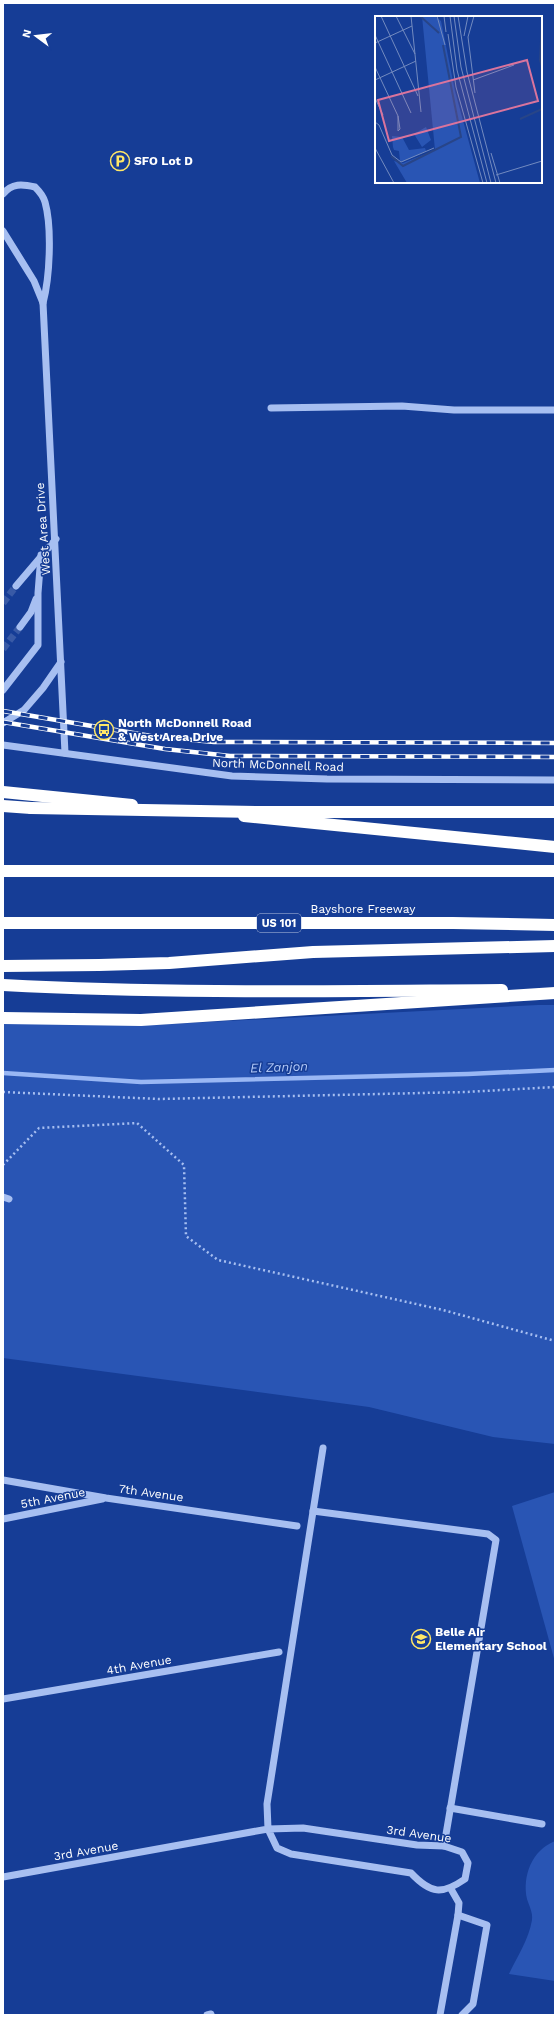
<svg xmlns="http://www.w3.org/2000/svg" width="558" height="2018" font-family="'Work Sans',sans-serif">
<rect width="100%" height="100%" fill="#163d96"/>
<g fill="#2955b4">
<path d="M538,1005H555V1444L493,1437L369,1407L3,1358V1017L150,1025Z"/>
<path d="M555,1492V1662L512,1506Z"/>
<path d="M555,1841V1981L509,1974C517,1957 529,1939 532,1920C533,1912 529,1906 527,1899C522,1876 532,1850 555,1841Z"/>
</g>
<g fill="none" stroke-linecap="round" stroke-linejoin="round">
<path stroke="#99b7f4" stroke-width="4.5" d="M3,1073L141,1082L468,1074L555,1070"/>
<g stroke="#395aa6" stroke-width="7" stroke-dasharray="7 3.5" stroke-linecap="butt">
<path d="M3,603L16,586"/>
<path d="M3,649L20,627"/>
</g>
<g stroke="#a7bff1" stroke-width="2.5" stroke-dasharray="2 3" stroke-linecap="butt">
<path d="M3,1092L159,1099L466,1092L555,1087"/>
<path d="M3,1165L39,1128L137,1123L184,1165L186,1236L218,1260L443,1310L555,1341"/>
</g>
<g stroke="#a7bff1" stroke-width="7">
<path d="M3,194C12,183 22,184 35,187C39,191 43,195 45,202C52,227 50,277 43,303"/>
<path d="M3,231L34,281L43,303L65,753"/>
<path d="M271,408L402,406L454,410H555"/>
<path d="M16,586L56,539"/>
<path d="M20,627L31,612L36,599"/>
<path d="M3,690L38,645V593L41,555"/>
<path d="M3,723L24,710L43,688L61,662"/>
<path d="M3,745L232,776L327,779L555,780"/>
<path d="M3,1197L9,1199"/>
<path d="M3,1480L106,1498L297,1526"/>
<path d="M313,1511L488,1534L496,1540L444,1846"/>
<path d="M3,1519L102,1499"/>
<path d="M3,1699L279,1652"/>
<path d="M450,1808L542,1824"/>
<path d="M3,1877L268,1829L303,1828L417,1845L444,1846L462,1852L468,1863L465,1879C442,1895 431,1894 411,1873L291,1854L277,1848L268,1829L267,1804L323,1448"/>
<path d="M458,1915L487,1925L473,2004L462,2015"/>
<path d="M207,2015L211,2014"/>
<path d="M440,2015L458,1915L459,1903L451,1889"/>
</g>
<g stroke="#fff" stroke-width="12">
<path d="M3,792L132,805"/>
<path d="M3,806L31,808"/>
<path d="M244,816L555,847"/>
<path d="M3,871H555"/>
<path d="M3,923H453L555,925"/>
<path d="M3,966L99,965L169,963L313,952L555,946"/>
<path d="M3,985C169,994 335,991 502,990"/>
<path d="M3,1018L141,1020L555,993"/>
</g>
<defs>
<g id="rail">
<path d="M3,711L151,736L214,742L555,743"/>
<path d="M3,722L165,749L230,756L555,757"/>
</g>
</defs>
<use href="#rail" stroke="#fff" stroke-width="4.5"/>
<use href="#rail" stroke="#163d96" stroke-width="3" stroke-dasharray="9" stroke-linecap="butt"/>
<path stroke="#fff" stroke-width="12" d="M31,808L257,812H555"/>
</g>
<defs>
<symbol id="parking-ring" viewBox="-11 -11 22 22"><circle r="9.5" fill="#163d96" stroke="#ffe767" stroke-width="1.5"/><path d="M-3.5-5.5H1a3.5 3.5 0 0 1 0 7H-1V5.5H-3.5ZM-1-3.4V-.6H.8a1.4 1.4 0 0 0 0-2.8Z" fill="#ffe767"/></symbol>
<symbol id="bus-ring" viewBox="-11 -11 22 22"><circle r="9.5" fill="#163d96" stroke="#ffe767" stroke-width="1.5"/><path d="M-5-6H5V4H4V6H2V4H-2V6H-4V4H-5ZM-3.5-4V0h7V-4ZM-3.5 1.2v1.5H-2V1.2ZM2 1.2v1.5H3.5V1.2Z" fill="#ffe767"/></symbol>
<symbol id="school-ring" viewBox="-11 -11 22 22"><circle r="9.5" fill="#163d96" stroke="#ffe767" stroke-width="1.5"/><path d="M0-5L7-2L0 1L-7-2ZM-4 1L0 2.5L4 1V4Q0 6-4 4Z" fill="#ffe767"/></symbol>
</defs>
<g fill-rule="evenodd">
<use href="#parking-ring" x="109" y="150" width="22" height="22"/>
<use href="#bus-ring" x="93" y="719" width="22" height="22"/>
<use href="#school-ring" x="410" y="1628" width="22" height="22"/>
</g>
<g text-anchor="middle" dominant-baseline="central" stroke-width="3" stroke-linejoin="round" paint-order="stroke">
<rect fill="#163d96" stroke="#b9c5e0" stroke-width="1" x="257" y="914" width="44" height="18" rx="3"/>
<g font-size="11" font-weight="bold" fill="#fff">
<text x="279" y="923">US 101</text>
</g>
<g font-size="12" font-weight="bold" fill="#fff" stroke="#163d96" text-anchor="start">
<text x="134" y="161">SFO Lot D</text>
<text x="118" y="723">North McDonnell Road<tspan x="118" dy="14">&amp; West Area Drive</tspan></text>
<text x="435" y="1632">Belle Air<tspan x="435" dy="14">Elementary School</tspan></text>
</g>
<g font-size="12" fill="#fff" stroke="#163d96">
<text transform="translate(43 529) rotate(-94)">West Area Drive</text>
<text transform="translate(278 765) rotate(2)">North McDonnell Road</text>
<text x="363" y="909">Bayshore Freeway</text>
<text transform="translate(151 1493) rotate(8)">7th Avenue</text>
<text transform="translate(53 1498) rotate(-11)">5th Avenue</text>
<text transform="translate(139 1665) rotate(-10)">4th Avenue</text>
<text transform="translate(419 1834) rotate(8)">3rd Avenue</text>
<text transform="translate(86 1851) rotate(-10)">3rd Avenue</text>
</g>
<g font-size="13" font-style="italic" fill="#b3caf8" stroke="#163d96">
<text transform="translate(279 1067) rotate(-2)">El Zanjon</text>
</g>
</g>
<g transform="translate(375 16)">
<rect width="167" height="167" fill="#163d96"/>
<path d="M47,0H60L66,5L80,75L105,167H32L19,145L28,147L60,134ZM51,111L56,124L47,131L39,118ZM17,120L27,121L34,134L50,132L51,135L28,146L25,145L24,135L19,134L18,131Z" fill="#2955b4"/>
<path fill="none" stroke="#284588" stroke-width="2" d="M45,0L64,17M167,7L165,44L167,51M145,103L167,93M16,140L28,150L86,121L68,29"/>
<path fill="none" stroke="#738bc0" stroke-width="1" d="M6,0L43,80M21,0L40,38M36,0L46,96M62,0L70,29M69,0L71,16M75,0L82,54L112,167M79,0L86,51L116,167M83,0L92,56L121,167M99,0L93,21L100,77M73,18L81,71L108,167M0,19L36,97M89,20L93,0M0,27L37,10M0,51L23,100L25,113L23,115V100M0,64L41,45M98,64L139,49M0,82L8,99M0,106L4,109L17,139L26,146L59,132M0,132L19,167M116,137L125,167M121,159L167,145"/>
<path fill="#da749d" fill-opacity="0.15" stroke="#da749d" stroke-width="2" d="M152,44L163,85L14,125L3,84Z"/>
<rect width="167" height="167" fill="none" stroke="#fff" stroke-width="2"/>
</g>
<rect width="558" height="2018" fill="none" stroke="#ffffff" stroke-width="8"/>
<g transform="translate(36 36) rotate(285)" stroke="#163d96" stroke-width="3" paint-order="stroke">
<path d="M0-3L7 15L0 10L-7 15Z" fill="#ffffff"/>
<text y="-6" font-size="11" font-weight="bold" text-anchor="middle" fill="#ffffff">N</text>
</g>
</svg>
